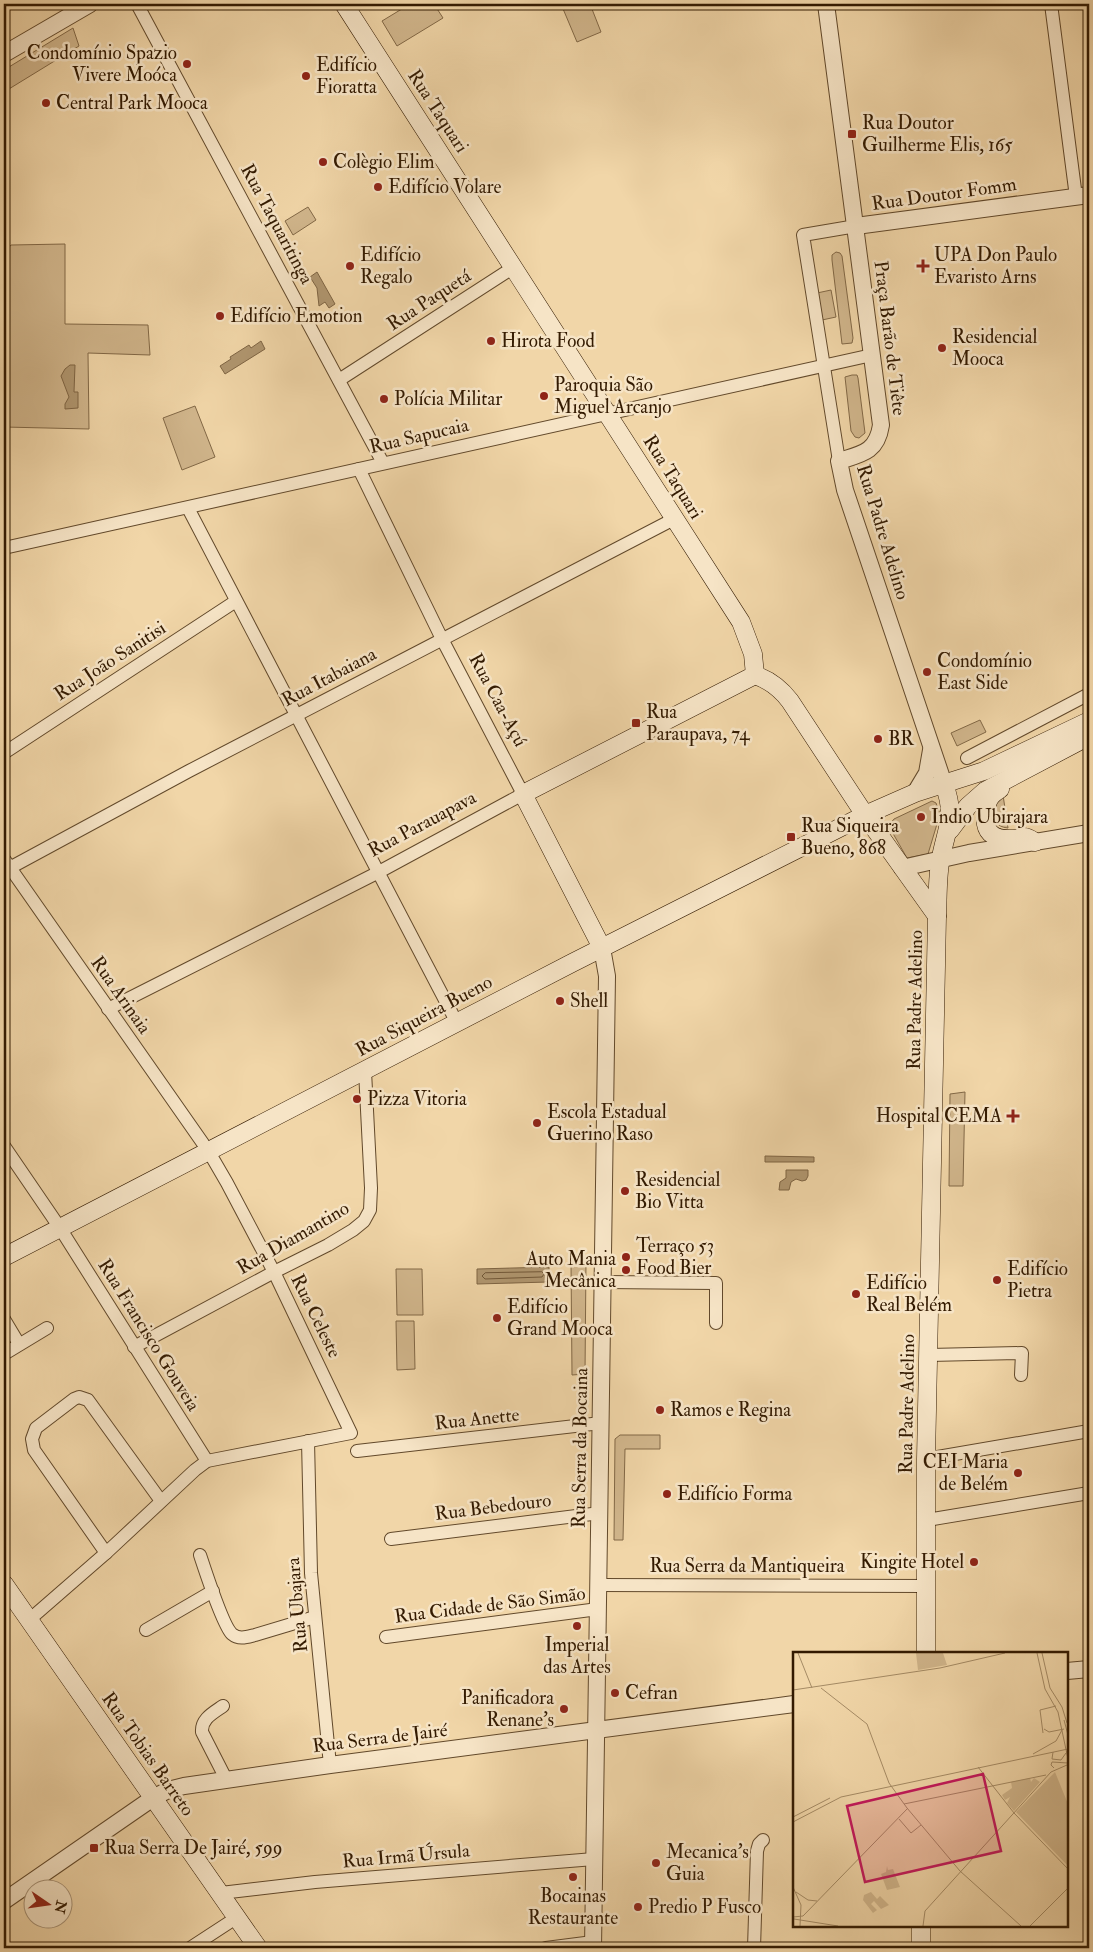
<svg xmlns="http://www.w3.org/2000/svg" width="1093" height="1952" font-family="'IM FELL Double Pica',serif">
<rect width="100%" height="100%" fill="#f1d6a8"/>
<filter id="stains"><feTurbulence type="fractalNoise" baseFrequency=".004" numOctaves="4"/><feColorMatrix values="0 0 0 0 .2 0 0 0 0 .09 0 0 0 0 .02 0 0 0 .5 -.17"/></filter>
<radialGradient id="worn" r=".72"><stop offset=".6" stop-color="#630" stop-opacity="0"/><stop offset="1" stop-color="#630" stop-opacity=".3"/></radialGradient>
<g fill="#d1b68c" stroke="#826846">
<path d="M410,4H434L443,18L397,46L382,21Z"/>
<path d="M561,4H590L601,32L577,42Z"/>
<path d="M73,28L79,46L4,92V70Z"/>
<path d="M308,207L316,220L293,235L285,221Z"/>
<path d="M65,244V324L148,325L150,355L88,353L89,429L4,427V253L11,245Z"/>
<path d="M836,252L840,253L842,256L853,338L852,343L842,344L832,260V255Z"/>
<path d="M831,290L836,317L822,320L817,293Z"/>
<path d="M852,375H857L858,378L865,433L859,438L855,437L851,431L845,377Z"/>
<path d="M195,406L215,457L182,470L163,418Z"/>
<path d="M980,720L986,732L957,746L951,733Z"/>
<path d="M1003,795L1008,828C995,827 993,818 991,807Z"/>
<path d="M932,801L936,803L940,814L928,854L907,858L891,830L890,824L894,819Z"/>
<path d="M965,1092L963,1186H949L950,1094Z"/>
<path d="M586,1261L585,1374L572,1375L571,1262Z"/>
<path d="M396,1269H422L423,1315H397Z"/>
<path d="M396,1321H414L415,1369L397,1370Z"/>
<path d="M620,1435H660V1449H625L623,1540H614L615,1439Z"/>
</g>
<g fill="#b0966f" stroke="#7e6443">
<path d="M317,272L335,304L329,308L325,302L319,306L317,288L310,277Z"/>
<path d="M261,341L265,349L225,374L220,366L231,359L230,357L249,345L251,348Z"/>
<path d="M70,365H75L74,392H78V408L65,409V404L69,397L61,376L65,369Z"/>
<path d="M765,1156L814,1157V1162H765Z"/>
<path d="M786,1170H808V1176L806,1180L802,1181L796,1179L791,1182L789,1190H779L780,1182L786,1178Z"/>
<path d="M549,1267V1282L477,1284V1269Z"/>
</g>
<g fill="none" stroke-linecap="round" stroke-linejoin="round">
<path stroke="#725838" stroke-width="1" d="M542,1272L544,1274L542,1277L485,1279L482,1276L485,1273Z"/>
<defs>
<g id="minor">
<path d="M137,4L383,463"/>
<path d="M1051,4L1076,197"/>
<path d="M339,380L514,267"/>
<path d="M839,461L803,235L856,226"/>
<path d="M188,508L457,1023"/>
<path d="M4,548L872,355"/>
<path d="M4,753L236,601"/>
<path d="M967,758L1089,694"/>
<path d="M4,859L209,1152L227,1183L274,1272L351,1433L207,1461L195,1470L106,1553L29,1620"/>
<path d="M4,871L189,771L674,519"/>
<path d="M108,1009L377,873L523,794L442,639L359,469"/>
<path d="M4,1146L60,1228L207,1461"/>
<path d="M603,1282L716,1283V1323"/>
<path d="M4,1319L19,1344"/>
<path d="M134,1347L274,1272L328,1245L353,1230L364,1221L370,1210L371,1188L365,1071"/>
<path d="M4,1354L47,1328"/>
<path d="M929,1355L1022,1353L1021,1375"/>
<path d="M308,1441L311,1573L330,1765"/>
<path d="M357,1451L601,1423"/>
<path d="M926,1459L1089,1431"/>
<path d="M927,1520L1089,1493"/>
<path d="M391,1539L600,1513"/>
<path d="M106,1553L34,1450L32,1439L36,1428L74,1399L79,1397L88,1400L161,1501"/>
<path d="M200,1555C205,1570 223,1626 232,1634C239,1640 247,1637 255,1635L315,1617"/>
<path d="M599,1585L926,1586"/>
<path d="M146,1630L213,1591"/>
<path d="M386,1637L598,1609"/>
<path d="M223,1706C213,1713 201,1719 202,1732L226,1779"/>
<path d="M221,1893L315,1882L594,1859"/>
<path d="M190,1948L236,1918"/>
<path d="M546,1948L593,1942"/>
<path d="M754,1948L757,1851L759,1844L763,1840"/>
</g>
<g id="tertiary">
<path d="M826,4L881,425C877,452 862,454 839,461L845,490L944,784"/>
<path d="M4,54L90,4"/>
<path d="M856,226L1089,195"/>
<path d="M915,793L927,773L931,750"/>
<path d="M902,868L969,853L1089,833"/>
<path d="M1067,1671L1089,1669"/>
<path d="M4,1901L153,1798L168,1790L184,1786L330,1765L794,1704"/>
<path d="M593,1948L607,976L602,948"/>
</g>
<g id="secondary">
<path d="M344,4L741,622L753,654L755,675"/>
<path d="M755,675C769,680 781,689 790,701L865,815L937,916"/>
<path d="M1000,789C990,795 987,800 986,811C983,832 992,840 1013,839C1017,839 1021,837 1024,837C1028,837 1032,840 1035,842"/>
<path d="M950,830L968,806L985,791L1089,736"/>
<path d="M602,948L523,794L755,675"/>
<path d="M4,1257L572,963L865,815L915,793L984,771L1089,721"/>
<path d="M4,1584L258,1948"/>
<path d="M926,1653V1459L937,916C938,897 937,876 941,857C947,827 956,816 944,784"/>
<path d="M921,1948V1926"/>
</g>
</defs>
<use href="#minor" stroke="#62492b" stroke-width="14"/>
<use href="#tertiary" stroke="#62492b" stroke-width="18"/>
<use href="#secondary" stroke="#331a01" stroke-width="19"/>
<use href="#minor" stroke="#f6e4c6" stroke-width="12"/>
<use href="#tertiary" stroke="#f6e4c6" stroke-width="16"/>
<use href="#secondary" stroke="#f6e4c6" stroke-width="18"/>
</g>
<g fill="#8f2418" stroke="#f6e4c6" stroke-width="2">
<circle cx="187" cy="64" r="5"/>
<circle cx="306" cy="76" r="5"/>
<circle cx="46" cy="103" r="5"/>
<rect x="847" y="129" width="10" height="10" rx="2.5"/>
<circle cx="323" cy="162" r="5"/>
<circle cx="378" cy="187" r="5"/>
<circle cx="350" cy="266" r="5"/>
<path d="M920.5 258.5h5v5h5v5h-5v5h-5v-5h-5v-5h5z"/>
<circle cx="220" cy="316" r="5"/>
<circle cx="491" cy="341" r="5"/>
<circle cx="942" cy="348" r="5"/>
<circle cx="544" cy="396" r="5"/>
<circle cx="384" cy="399" r="5"/>
<circle cx="927" cy="672" r="5"/>
<rect x="631" y="718" width="10" height="10" rx="2.5"/>
<circle cx="878" cy="739" r="5"/>
<circle cx="921" cy="817" r="5"/>
<rect x="786" y="832" width="10" height="10" rx="2.5"/>
<circle cx="560" cy="1001" r="5"/>
<circle cx="357" cy="1099" r="5"/>
<path d="M1010.5 1108.5h5v5h5v5h-5v5h-5v-5h-5v-5h5z"/>
<circle cx="537" cy="1123" r="5"/>
<circle cx="625" cy="1191" r="5"/>
<circle cx="626" cy="1257" r="5"/>
<circle cx="626" cy="1270" r="5"/>
<circle cx="997" cy="1280" r="5"/>
<circle cx="856" cy="1294" r="5"/>
<circle cx="497" cy="1318" r="5"/>
<circle cx="660" cy="1410" r="5"/>
<circle cx="1018" cy="1473" r="5"/>
<circle cx="667" cy="1494" r="5"/>
<circle cx="974" cy="1562" r="5"/>
<circle cx="577" cy="1626" r="5"/>
<circle cx="615" cy="1693" r="5"/>
<circle cx="564" cy="1709" r="5"/>
<rect x="89" y="1843" width="10" height="10" rx="2.5"/>
<circle cx="656" cy="1863" r="5"/>
<circle cx="573" cy="1877" r="5"/>
<circle cx="638" cy="1907" r="5"/>
</g>
<g text-anchor="middle" dominant-baseline="central" stroke-width="5" stroke-linejoin="round" paint-order="stroke">
<g font-size="19" fill="#331a01" stroke="#f6e4c6" text-anchor="start">
<text x="177" y="53" text-anchor="end">Condomínio Spazio<tspan x="177" dy="22">Vivere Moóca</tspan></text>
<text x="316" y="65">Edifício<tspan x="316" dy="22">Fioratta</tspan></text>
<text x="56" y="103">Central Park Mooca</text>
<text x="862" y="123">Rua Doutor<tspan x="862" dy="22">Guilherme Elis, 165</tspan></text>
<text x="333" y="162">Colègio Elim</text>
<text x="388" y="187">Edifício Volare</text>
<text x="360" y="255">Edifício<tspan x="360" dy="22">Regalo</tspan></text>
<text x="934" y="255">UPA Don Paulo<tspan x="934" dy="22">Evaristo Arns</tspan></text>
<text x="230" y="316">Edifício Emotion</text>
<text x="952" y="337">Residencial<tspan x="952" dy="22">Mooca</tspan></text>
<text x="501" y="341">Hirota Food</text>
<text x="554" y="385">Paroquia São<tspan x="554" dy="22">Miguel Arcanjo</tspan></text>
<text x="394" y="399">Polícia Militar</text>
<text x="937" y="661">Condomínio<tspan x="937" dy="22">East Side</tspan></text>
<text x="646" y="712">Rua<tspan x="646" dy="22">Paraupava, 74</tspan></text>
<text x="888" y="739">BR</text>
<text x="931" y="817">Indio Ubirajara</text>
<text x="801" y="826">Rua Siqueira<tspan x="801" dy="22">Bueno, 868</tspan></text>
<text x="570" y="1001">Shell</text>
<text x="367" y="1099">Pizza Vitoria</text>
<text x="547" y="1112">Escola Estadual<tspan x="547" dy="22">Guerino Raso</tspan></text>
<text x="1002" y="1116" text-anchor="end">Hospital CEMA</text>
<text x="635" y="1180">Residencial<tspan x="635" dy="22">Bio Vitta</tspan></text>
<text x="636" y="1246">Terraço 53<tspan x="636" dy="22">Food Bier</tspan></text>
<text x="616" y="1259" text-anchor="end">Auto Mania<tspan x="616" dy="22">Mecânica</tspan></text>
<text x="1007" y="1269">Edifício<tspan x="1007" dy="22">Pietra</tspan></text>
<text x="866" y="1283">Edifício<tspan x="866" dy="22">Real Belém</tspan></text>
<text x="507" y="1307">Edifício<tspan x="507" dy="22">Grand Mooca</tspan></text>
<text x="670" y="1410">Ramos e Regina</text>
<text x="1008" y="1462" text-anchor="end">CEI Maria<tspan x="1008" dy="22">de Belém</tspan></text>
<text x="677" y="1494">Edifício Forma</text>
<text x="964" y="1562" text-anchor="end">Kingite Hotel</text>
<text x="577" y="1645" text-anchor="middle">Imperial<tspan x="577" dy="22">das Artes</tspan></text>
<text x="625" y="1693">Cefran</text>
<text x="554" y="1698" text-anchor="end">Panificadora<tspan x="554" dy="22">Renane's</tspan></text>
<text x="104" y="1848">Rua Serra De Jairé, 599</text>
<text x="666" y="1852">Mecanica's<tspan x="666" dy="22">Guia</tspan></text>
<text x="573" y="1896" text-anchor="middle">Bocainas<tspan x="573" dy="22">Restaurante</tspan></text>
<text x="648" y="1907">Predio P Fusco</text>
</g>
<g font-size="19" fill="#331a01" stroke="#f6e4c6">
<text transform="translate(438 111) rotate(57)">Rua Taquari</text>
<text transform="translate(944 194) rotate(-8)">Rua Doutor Fomm</text>
<text transform="translate(277 224) rotate(62)">Rua Taquaritinga</text>
<text transform="translate(429 300) rotate(-33)">Rua Paquetá</text>
<text transform="translate(890 338) rotate(83)">Praça Barão de Tiête</text>
<text transform="translate(419 436) rotate(-13)">Rua Sapucaia</text>
<text transform="translate(673 477) rotate(58)">Rua Taquari</text>
<text transform="translate(883 532) rotate(73)">Rua Padre Adelino</text>
<text transform="translate(110 661) rotate(-33)">Rua João Sanitisi</text>
<text transform="translate(329 677) rotate(-28)">Rua Itabaiana</text>
<text transform="translate(498 700) rotate(62)">Rua Caa-Açú</text>
<text transform="translate(422 824) rotate(-28)">Rua Parauapava</text>
<text transform="translate(121 995) rotate(55)">Rua Arinaia</text>
<text transform="translate(915 1000) rotate(-89)">Rua Padre Adelino</text>
<text transform="translate(424 1016) rotate(-28)">Rua Siqueira Bueno</text>
<text transform="translate(293 1238) rotate(-30)">Rua Diamantino</text>
<text transform="translate(316 1316) rotate(64)">Rua Celeste</text>
<text transform="translate(149 1335) rotate(58)">Rua Francisco Gouveia</text>
<text transform="translate(907 1404) rotate(-89)">Rua Padre Adelino</text>
<text transform="translate(477 1419) rotate(-6)">Rua Anette</text>
<text transform="translate(580 1448) rotate(-89)">Rua Serra da Bocaina</text>
<text transform="translate(493 1507) rotate(-7)">Rua Bebedouro</text>
<text x="747" y="1566">Rua Serra da Mantiqueira</text>
<text transform="translate(297 1605) rotate(-95)">Rua Ubajara</text>
<text transform="translate(490 1605) rotate(-7)">Rua Cidade de São Simão</text>
<text transform="translate(380 1738) rotate(-7)">Rua Serra de Jairé</text>
<text transform="translate(148 1754) rotate(55)">Rua Tobias Barreto</text>
<text transform="translate(406 1856) rotate(-5)">Rua Irmã Úrsula</text>
</g>
</g>
<g transform="translate(793 1652)">
<rect width="275" height="275" fill="#f1d6a8"/>
<path d="M123,1H150L154,13L125,18ZM262,120L275,152V214L223,160ZM237,126L238,130L241,126L247,130L221,159L214,151L217,145L212,148L209,143L219,136L218,130ZM94,214L95,218L100,217L107,235L94,238L88,222L93,220ZM78,240L84,247L87,244L96,253L88,257L81,249L78,252L84,258L80,261L70,248L71,243Z" fill="#d1b68c"/>
<path fill="none" stroke="#a58b65" stroke-width="1" d="M5,1L19,36M244,1L252,37L265,60L275,107M249,1L257,36L269,55L274,71M28,36L74,72L96,131L114,156L167,219L228,274M0,38L147,16L212,1M271,68L275,83M251,77L256,80L271,77M250,81L247,58L263,54M260,100L259,107L268,108L273,101M240,102L263,89L269,78M185,115L221,161L275,217M261,116L258,113L259,110L275,111M111,152L253,123M0,165L37,146M106,167L118,181L128,173M0,170L48,145L275,97M0,235L8,253L7,274M3,240L15,248L24,249M0,265L10,264L115,156M1,267L45,274M130,274L132,259L258,120L274,113M237,274L275,236"/>
<path fill="#c2185b" fill-opacity="0.15" stroke="#c2185b" stroke-width="2.5" d="M190,122L208,199L72,230L54,154Z"/>
<rect width="275" height="275" fill="none" stroke="#331a01" stroke-width="2.5"/>
</g>
<rect width="1093" height="1952" fill="none" stroke="#f1d6a8" stroke-width="20"/>
<rect x="5" y="5" width="1083" height="1942" fill="none" stroke="#331a01" stroke-width="2.5"/>
<rect x="10" y="10" width="1073" height="1932" fill="none" stroke="#331a01"/>
<g transform="translate(48 1904) rotate(103)"><circle r="24" fill="#f6e4c6" stroke="#a89377"/>
<path d="M0-4L9 19L0 12L-9 19Z" fill="#8f2418"/>
<text y="-8" font-size="14" font-weight="bold" text-anchor="middle" fill="#331a01">N</text>
</g>
<rect width="100%" height="100%" filter="url(#stains)"/>
<rect width="100%" height="100%" fill="url(#worn)"/>
</svg>
